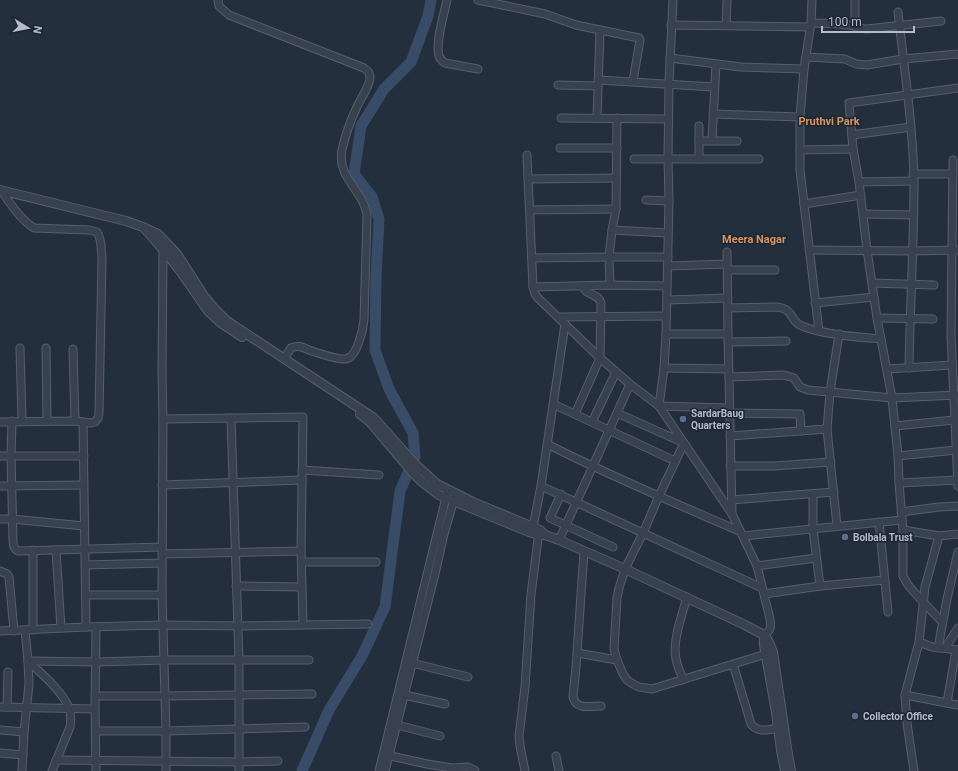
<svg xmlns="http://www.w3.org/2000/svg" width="958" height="771" font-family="Roboto,sans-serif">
<rect width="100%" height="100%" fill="#242f3e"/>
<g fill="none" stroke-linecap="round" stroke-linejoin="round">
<path stroke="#394c67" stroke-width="11" d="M302,771L329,710L362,656L385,607L400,491L415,457L413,433L389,389L375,350L376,276L379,219L372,197L354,174L361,126L384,89L411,62L428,16L431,0"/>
<defs>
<g id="minor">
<path d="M218,0L219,6L229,15L364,68C368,71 370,73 370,78C370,86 359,101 356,109C350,122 345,136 342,150C338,170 351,182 360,197C364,203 366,209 367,215L364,320C363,330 357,357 346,359C338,360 318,353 309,350C303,347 298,345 291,348L284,359"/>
<path d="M447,0C444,14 435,43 439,56C440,59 442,61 445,63L478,69"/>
<path d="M478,0L545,14L576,25L639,38L640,40L633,81"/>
<path d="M673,0L669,83L668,159L669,201L666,334L664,368L659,406L729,408"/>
<path d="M812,0L811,23L804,69L800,117V170L819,331"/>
<path d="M898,12C904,68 913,125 914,182C914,244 910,306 909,368"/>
<path d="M811,23C823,23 835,23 847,25C854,25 860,29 867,29L941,21"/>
<path d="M671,25L810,27"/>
<path d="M726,25L727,0"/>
<path d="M855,26V0"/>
<path d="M806,57L845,59L856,64L867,65L903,59L958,54"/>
<path d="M670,58L741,67L804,69"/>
<path d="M598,80L714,87"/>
<path d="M558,85L597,86"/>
<path d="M713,114L800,117"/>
<path d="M561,118L668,119"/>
<path d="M597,118L600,31"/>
<path d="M852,135L911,127"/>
<path d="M699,141H737"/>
<path d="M712,141L716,64"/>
<path d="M560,148H617"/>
<path d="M800,150L853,149"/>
<path d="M527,155L533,287L535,294L538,298L600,358L630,384L659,406L732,514L757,566L770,619C771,628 771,630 764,635"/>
<path d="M634,159H759"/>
<path d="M699,159V126"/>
<path d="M953,160L951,335L958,486"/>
<path d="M913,174H953"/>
<path d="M528,179L616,178"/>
<path d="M859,182L914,181"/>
<path d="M646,200L669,201"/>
<path d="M804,204L861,195"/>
<path d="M530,210L616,209"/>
<path d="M863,214L913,215"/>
<path d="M612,230L668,233"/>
<path d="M163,250L162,375L163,419L162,595L166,731V771"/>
<path d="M809,250L913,251L958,250"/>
<path d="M727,252L728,334L732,514"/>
<path d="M532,258L609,257H668"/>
<path d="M668,266L727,264"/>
<path d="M728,270H775"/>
<path d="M872,283L934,285"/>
<path d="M610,285L609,257L612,230L616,209L617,118"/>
<path d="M533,287L610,285L667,286"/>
<path d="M667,300L728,298"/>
<path d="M815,303L874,297"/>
<path d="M728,308L777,307C796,310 788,320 802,326C824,335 858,337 881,339"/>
<path d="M558,317L666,316"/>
<path d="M877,318L933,319"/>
<path d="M666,334H728"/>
<path d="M728,342L786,341"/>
<path d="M20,348L22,421"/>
<path d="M46,348L47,421"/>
<path d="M73,349L75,421"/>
<path d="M664,368L728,369"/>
<path d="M887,369L952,365"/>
<path d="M729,377L784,375L794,378L800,387L808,390L892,398L958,395"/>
<path d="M553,404L675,461"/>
<path d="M617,413L684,443L659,496L643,533L625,569L619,588L617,598L614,649L617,660L623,674L627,680L633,684L639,687L652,689L766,654"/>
<path d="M729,413L800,414L801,431"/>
<path d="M575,414L600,358L601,303C599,295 592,296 586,291C584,289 583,287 581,286"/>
<path d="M231,418L239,660V771"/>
<path d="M163,419L303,417L301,551L303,625"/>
<path d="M12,421L11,455L13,541C13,546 14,549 18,551L162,547"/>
<path d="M0,422L75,421L91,423L95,422L98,418L99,414L102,258C101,249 102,239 97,232L89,230L34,228C20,219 10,204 2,191"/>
<path d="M83,422L86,627"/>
<path d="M592,422L616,372"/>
<path d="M895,426L954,420"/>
<path d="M730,436L827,429"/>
<path d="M547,444C610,476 675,503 739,531"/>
<path d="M0,456H84"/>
<path d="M898,456L956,450"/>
<path d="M730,466H774L831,462"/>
<path d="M302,470L379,475"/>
<path d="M899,483L958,480"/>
<path d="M162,485L302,480"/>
<path d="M0,486L83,485"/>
<path d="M541,486L762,588"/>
<path d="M561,494L550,518L613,547"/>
<path d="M813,494V529L820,586"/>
<path d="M731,500L834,492"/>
<path d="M901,512L939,507L958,506"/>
<path d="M0,519H12L84,526"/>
<path d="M879,522L888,612"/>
<path d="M837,526L827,429L830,392L839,334"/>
<path d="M533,527L541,486L565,324"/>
<path d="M903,530L939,536L958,534"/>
<path d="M743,536L902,520"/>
<path d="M559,540L593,466L630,384"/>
<path d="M33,550V630"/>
<path d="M56,550L61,628"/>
<path d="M584,551L576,667L573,697C576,710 590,706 601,706"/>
<path d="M162,554L301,551"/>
<path d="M302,562H376"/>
<path d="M85,565L162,563"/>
<path d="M757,566L816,558"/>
<path d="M0,571L7,574L9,577L14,631"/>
<path d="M236,586L302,587"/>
<path d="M764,594L820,586L885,580"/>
<path d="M86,595H162"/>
<path d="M942,622L914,592L908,585L903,576V530L899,483L898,456L892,398L877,318L867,250L859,182L853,149L849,103L958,88"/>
<path d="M96,627L95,709L96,771"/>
<path d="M0,631L86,627L162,625L238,626L368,624"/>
<path d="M919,642L932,647L958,650"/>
<path d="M938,648L947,599L958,552"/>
<path d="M945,648L958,628"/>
<path d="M577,653L617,660"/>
<path d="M28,661L96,662L164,660H309"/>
<path d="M28,661C42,674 62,691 69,708C71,714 71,721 70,727L52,771"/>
<path d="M408,662L468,677"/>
<path d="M733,664L751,724C758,733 768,730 778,728"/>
<path d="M683,680C681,673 677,666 676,659C672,642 682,615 687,597"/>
<path d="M400,694L445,704"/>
<path d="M905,695L958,705"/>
<path d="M95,696H165L312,694"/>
<path d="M947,703L956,650"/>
<path d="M0,707L95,709"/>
<path d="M7,707L8,672"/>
<path d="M393,724L440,736"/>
<path d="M0,730L24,732"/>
<path d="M96,731H166L305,727"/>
<path d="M0,753L23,755"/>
<path d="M386,755L427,764L452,768L468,767L474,770L475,771"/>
<path d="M556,756L559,771"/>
<path d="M56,760L239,762L278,761"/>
<path d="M22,771L24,732L29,684L28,661L25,630"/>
<path d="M379,771L447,493"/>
<path d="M385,771L435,574L444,534L455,496"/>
<path d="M525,771L520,746L519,736L525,687L531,595L539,531"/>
<path d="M914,771L907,723L905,695L919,642L925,587L939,536"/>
</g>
<g id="tertiary">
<path d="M0,190L126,221L143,227L158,234L177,254L204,296L213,307L227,321L374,418L415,464L437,484L473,502L540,530L545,535L559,540L625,569L743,624L764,635L769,642L773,652L787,748L791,771"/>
<path d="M145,229L166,253L180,271L208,311L221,323L242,337"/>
<path d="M360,414L370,422L413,473L422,482L439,495L529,532L539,535H544"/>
<path d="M764,635V645L776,712L781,750L785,771"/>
</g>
</defs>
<use href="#minor" stroke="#565f6c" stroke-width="9"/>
<use href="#tertiary" stroke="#565f6c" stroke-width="10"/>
<use href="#minor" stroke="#38414e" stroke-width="7"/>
<use href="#tertiary" stroke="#38414e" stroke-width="8"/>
</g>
<g fill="#5c6f8a" stroke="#1d2633" stroke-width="1.5">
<circle cx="683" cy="419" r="4"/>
<circle cx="845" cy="537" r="4"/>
<circle cx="855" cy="716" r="4"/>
</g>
<g text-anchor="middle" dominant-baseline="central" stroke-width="3" stroke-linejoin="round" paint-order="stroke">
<g font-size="10" font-weight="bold" fill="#b4bcc9" stroke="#1d2633" text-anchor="start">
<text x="691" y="413">SardarBaug<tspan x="691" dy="12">Quarters</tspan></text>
<text x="853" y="537">Bolbala Trust</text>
<text x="863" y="716">Collector Office</text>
</g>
<g font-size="11" font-weight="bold" fill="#d59563" stroke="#1d2633">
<text x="829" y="121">Pruthvi Park</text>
<text x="754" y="239">Meera Nagar</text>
</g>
</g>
<g transform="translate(28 28) rotate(100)" stroke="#1d2633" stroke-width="3" paint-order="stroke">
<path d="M0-3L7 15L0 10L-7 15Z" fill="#b4bcc9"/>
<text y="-6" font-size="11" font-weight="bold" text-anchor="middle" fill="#b4bcc9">N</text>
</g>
<path d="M822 26v6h92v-6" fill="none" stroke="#b4bcc9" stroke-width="2"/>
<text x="828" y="26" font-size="12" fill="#b4bcc9" stroke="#1d2633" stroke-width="3" paint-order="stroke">100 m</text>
</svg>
